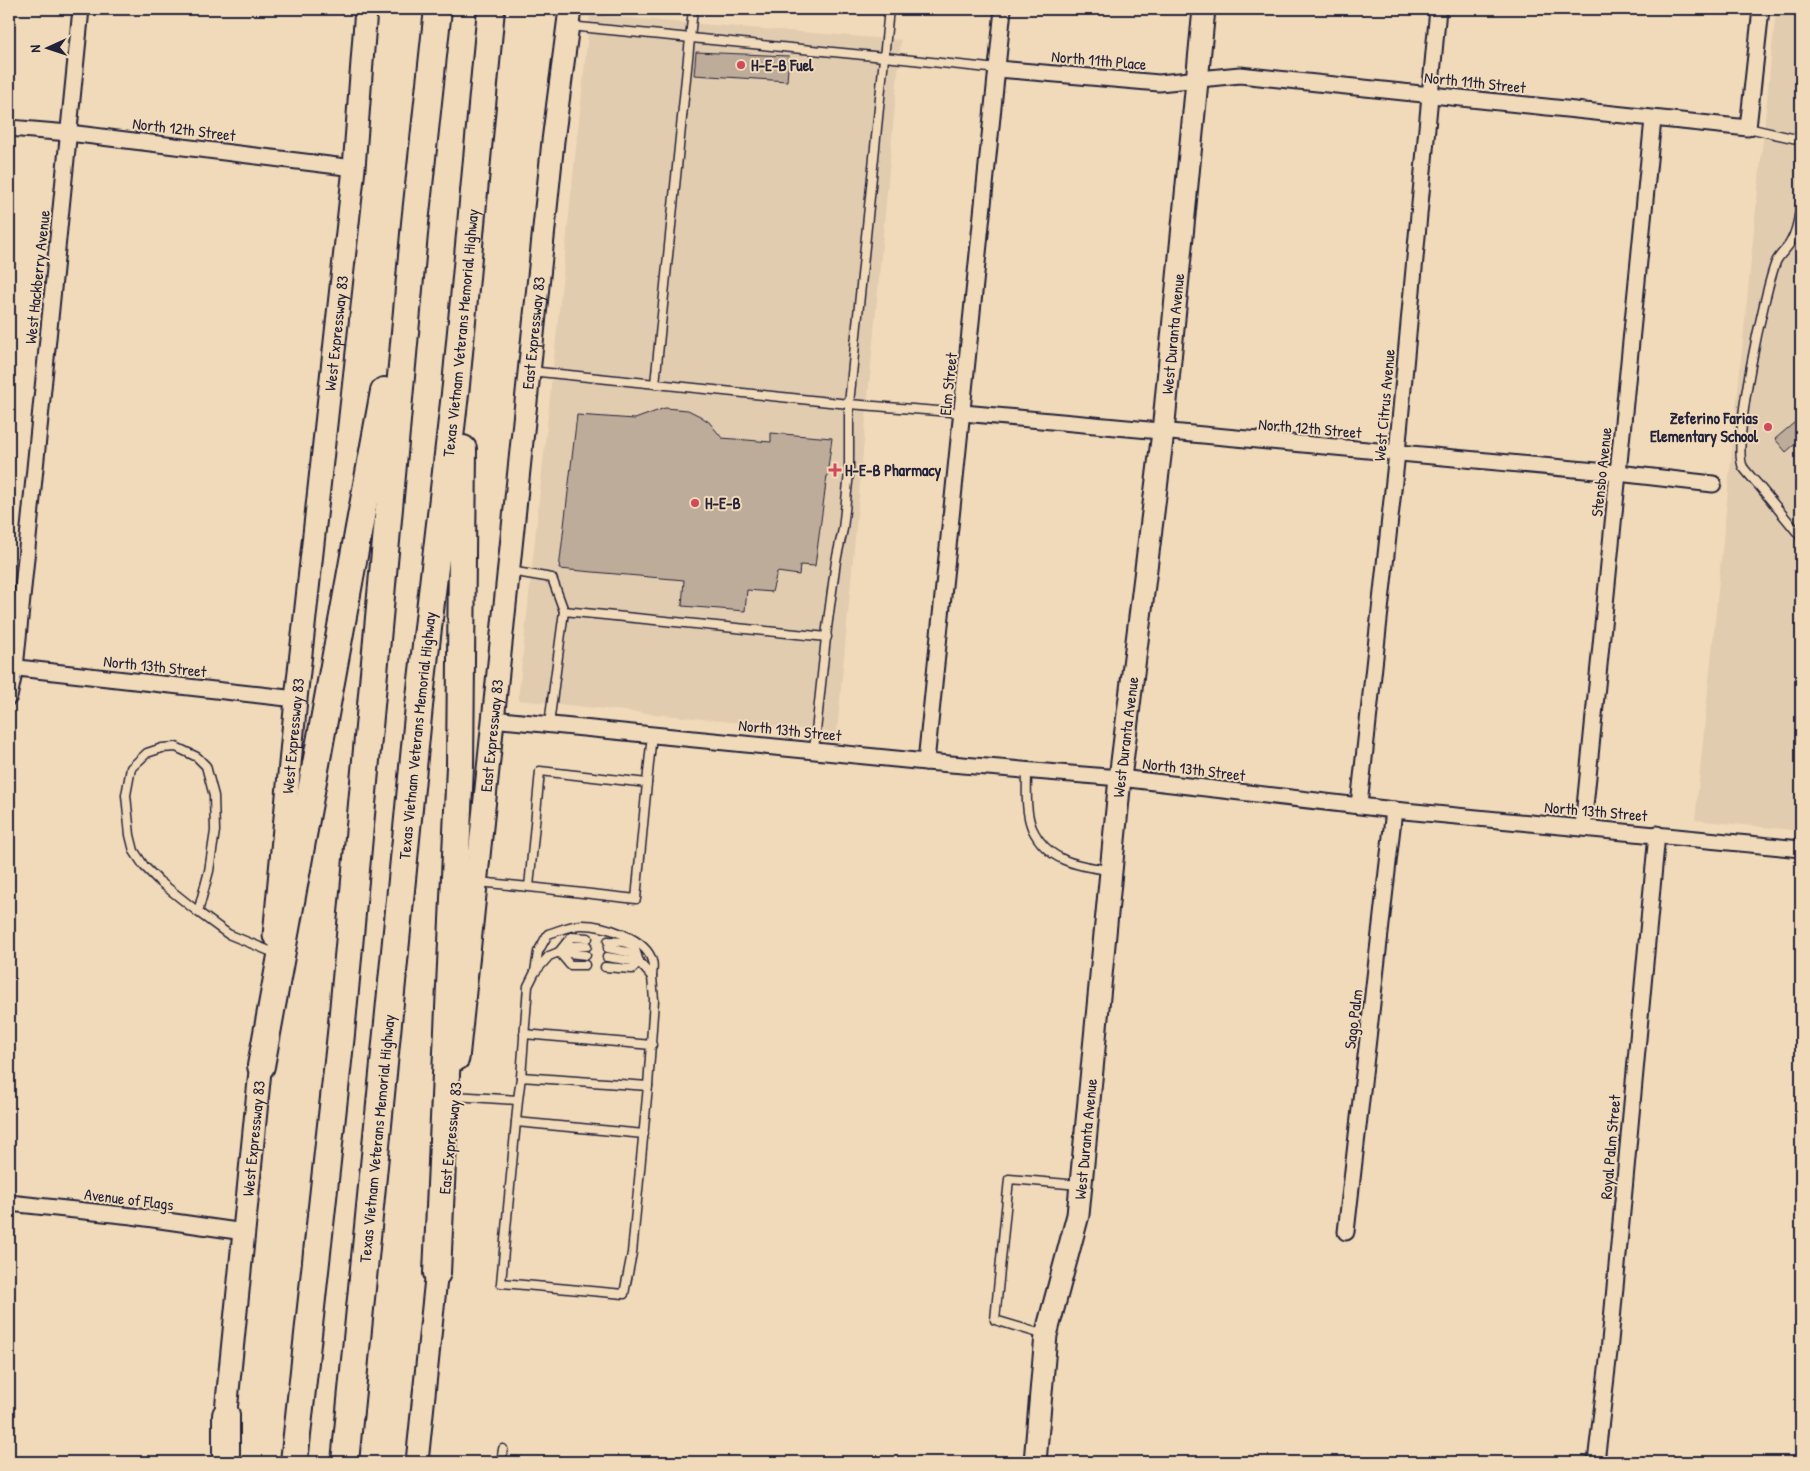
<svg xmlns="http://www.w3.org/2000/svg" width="1810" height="1471" font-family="'Patrick Hand',sans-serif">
<rect width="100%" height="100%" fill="#f1dab9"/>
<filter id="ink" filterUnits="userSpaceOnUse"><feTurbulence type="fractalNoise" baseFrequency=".02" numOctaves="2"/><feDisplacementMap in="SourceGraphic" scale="10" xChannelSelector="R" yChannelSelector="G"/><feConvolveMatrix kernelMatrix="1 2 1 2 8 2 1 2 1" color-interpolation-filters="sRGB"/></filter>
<g filter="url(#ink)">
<g fill="#e2ccb0">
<path d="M1776,9H1801V831L1695,820Z"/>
<path d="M590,15L901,40L837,733L518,700Z"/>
</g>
<g fill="#beac9a" stroke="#22223b">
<path d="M696,52L789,56L787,81L694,75Z"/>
<path d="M665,408L688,410L700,416L709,422L722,438L771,442V433L832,438L815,566L800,565L799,575L777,572L772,592L747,590L745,611L682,606L684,580L559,569L577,415L635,419Z"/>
<path d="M1801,417V439L1786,452L1775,439Z"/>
</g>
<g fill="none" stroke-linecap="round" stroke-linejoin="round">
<defs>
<g id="lane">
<path d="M569,26L884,57L998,69"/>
<path d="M1748,128L1801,140"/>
<path d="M1801,203C1799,217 1797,231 1790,243C1786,250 1779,255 1776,262C1765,289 1731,445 1743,467C1748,474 1755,481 1760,487C1774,504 1788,521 1801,537"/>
<path d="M530,371L849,404L963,413"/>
<path d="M655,384L693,9"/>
<path d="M510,571L552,578L564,611"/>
<path d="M549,724L564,611L827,637"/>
<path d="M814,750L827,628L836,561L843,529L849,473V404L889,9"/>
<path d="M1027,770C1027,788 1025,811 1032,828C1047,861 1077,866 1109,870"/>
<path d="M647,783L652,734"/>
<path d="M478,882L529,887L540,771L647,783L636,899L529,887"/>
<path d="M198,912L209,871L215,831L214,796L206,766L197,757L176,747L162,748L147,753L131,768L126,795L130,835L134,851L144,866L159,881L198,912L228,934L272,952"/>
<path d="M608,941L624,942L634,946L639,962"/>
<path d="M608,948L632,953L636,958"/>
<path d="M563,950L570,946H587"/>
<path d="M559,952L571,937L588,938"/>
<path d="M559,952L570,965H585"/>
<path d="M607,957L639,962L652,977L654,1000L648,1086"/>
<path d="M605,967L632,969L639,962"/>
<path d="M535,972L538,952L548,934C558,931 571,925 582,925C604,925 646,938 652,961C654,966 652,972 652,977"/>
<path d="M524,1034L652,1045"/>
<path d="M521,1077L528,986L535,972L549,956L559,952L586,955"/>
<path d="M454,1096L518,1100L501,1283L624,1294L632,1253L648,1086L521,1077L518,1100"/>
<path d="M516,1122L644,1134"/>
<path d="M1045,1335L995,1320L1009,1179L1079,1185"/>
<path d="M501,1462L503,1449"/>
</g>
<g id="street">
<path d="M998,69L1159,83L1240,75L1748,128L1761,9"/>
<path d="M9,128L69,133L354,168"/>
<path d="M963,413L1618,473L1713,484"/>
<path d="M9,667L296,699"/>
<path d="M9,697L15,668L81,9"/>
<path d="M492,719L926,762L1120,778L1394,810L1801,849"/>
<path d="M926,762L1003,9"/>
<path d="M1359,805L1397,453L1438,9"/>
<path d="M1583,827L1653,119"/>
<path d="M9,1203L132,1216L244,1232"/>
<path d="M1346,1232L1394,810"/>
<path d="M1596,1462L1609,1352L1657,834"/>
</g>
<g id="secondary">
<path id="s1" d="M274,936L296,699L354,168L366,9"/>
<path id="s2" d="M458,1059L553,141L570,9"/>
<path id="s3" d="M224,1431L262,1051"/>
<path d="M417,1462L438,1259"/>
<path id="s4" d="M1035,1462L1046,1335L1078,1215L1120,778L1163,432L1204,9"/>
</g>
<g id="highway">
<path d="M261,1066L384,391"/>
<path d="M437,1273L460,766L463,449"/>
<path d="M226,1462V1415"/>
<path d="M294,1462L341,1034L415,223L438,9"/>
<path id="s5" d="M345,1462L419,706L456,385L491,9"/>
</g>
</defs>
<use href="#lane" stroke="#22223b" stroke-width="11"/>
<use href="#street" stroke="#22223b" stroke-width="19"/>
<use href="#secondary" stroke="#22223b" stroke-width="25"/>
<use href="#highway" stroke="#22223b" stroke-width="30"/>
<use href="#lane" stroke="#f1dab9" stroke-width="8"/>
<use href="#street" stroke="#f1dab9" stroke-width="15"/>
<use href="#secondary" stroke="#f1dab9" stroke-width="21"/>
<use href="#highway" stroke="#f1dab9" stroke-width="26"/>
</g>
</g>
<g fill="#d1495b" stroke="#f1dab9" stroke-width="2">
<circle cx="741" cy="65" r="5"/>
<circle cx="1768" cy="427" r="5"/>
<path d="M832.5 462.5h5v5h5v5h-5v5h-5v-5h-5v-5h5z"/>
<circle cx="695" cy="503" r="5"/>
</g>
<g text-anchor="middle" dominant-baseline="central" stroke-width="4" stroke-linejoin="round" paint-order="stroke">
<g font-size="16" fill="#22223b" stroke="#f1dab9">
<text transform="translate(1099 60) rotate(5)">North 11th Place</text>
<text transform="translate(1475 82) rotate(6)">North 11th Street</text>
<text transform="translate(184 129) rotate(7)">North 12th Street</text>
<text transform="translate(37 277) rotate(-84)">West Hackberry Avenue</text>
<text stroke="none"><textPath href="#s2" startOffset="730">East Expressway 83</textPath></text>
<text stroke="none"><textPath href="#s1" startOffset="606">West Expressway 83</textPath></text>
<text stroke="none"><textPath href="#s5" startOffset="1135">Texas Vietnam Veterans Memorial Highway</textPath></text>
<text stroke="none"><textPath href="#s4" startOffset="1138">West Duranta Avenue</textPath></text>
<text transform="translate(948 384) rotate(-84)">Elm Street</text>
<text transform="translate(1384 405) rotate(-85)">West Citrus Avenue</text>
<text transform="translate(1310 428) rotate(5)">North 12th Street</text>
<text transform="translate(1601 472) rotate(-84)">Stensbo Avenue</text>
<text transform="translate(155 666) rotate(6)">North 13th Street</text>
<text transform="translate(790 730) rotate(6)">North 13th Street</text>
<text stroke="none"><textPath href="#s1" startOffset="201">West Expressway 83</textPath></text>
<text stroke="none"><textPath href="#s5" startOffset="730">Texas Vietnam Veterans Memorial Highway</textPath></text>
<text stroke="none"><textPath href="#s2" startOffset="325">East Expressway 83</textPath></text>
<text stroke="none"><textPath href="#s4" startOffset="732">West Duranta Avenue</textPath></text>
<text transform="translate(1194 769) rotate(7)">North 13th Street</text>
<text transform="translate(1596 811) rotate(5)">North 13th Street</text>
<text transform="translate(1353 1019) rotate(-83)">Sago Palm</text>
<text stroke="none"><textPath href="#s3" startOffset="294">West Expressway 83</textPath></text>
<text stroke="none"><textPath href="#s5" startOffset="325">Texas Vietnam Veterans Memorial Highway</textPath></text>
<text transform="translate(450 1138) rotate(-84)">East Expressway 83</text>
<text stroke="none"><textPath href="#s4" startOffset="328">West Duranta Avenue</textPath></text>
<text transform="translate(1610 1147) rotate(-85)">Royal Palm Street</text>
<text transform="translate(129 1199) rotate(7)">Avenue of Flags</text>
</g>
<g font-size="16" font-weight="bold" fill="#22223b" stroke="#f1dab9" text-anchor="start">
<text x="751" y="65">H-E-B Fuel</text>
<text x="1758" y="418" text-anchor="end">Zeferino Farias<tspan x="1758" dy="18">Elementary School</tspan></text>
<text x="845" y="470">H-E-B Pharmacy</text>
<text x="705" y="503">H-E-B</text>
</g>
</g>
<rect width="1810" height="1471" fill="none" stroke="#f1dab9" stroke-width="30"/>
<rect x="15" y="15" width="1780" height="1441" fill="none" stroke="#22223b" stroke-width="2" filter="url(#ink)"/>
<g transform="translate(48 48) rotate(267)" stroke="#f1dab9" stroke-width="4" paint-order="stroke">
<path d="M0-4L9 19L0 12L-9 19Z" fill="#22223b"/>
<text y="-8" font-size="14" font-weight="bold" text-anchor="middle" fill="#22223b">N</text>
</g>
</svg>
